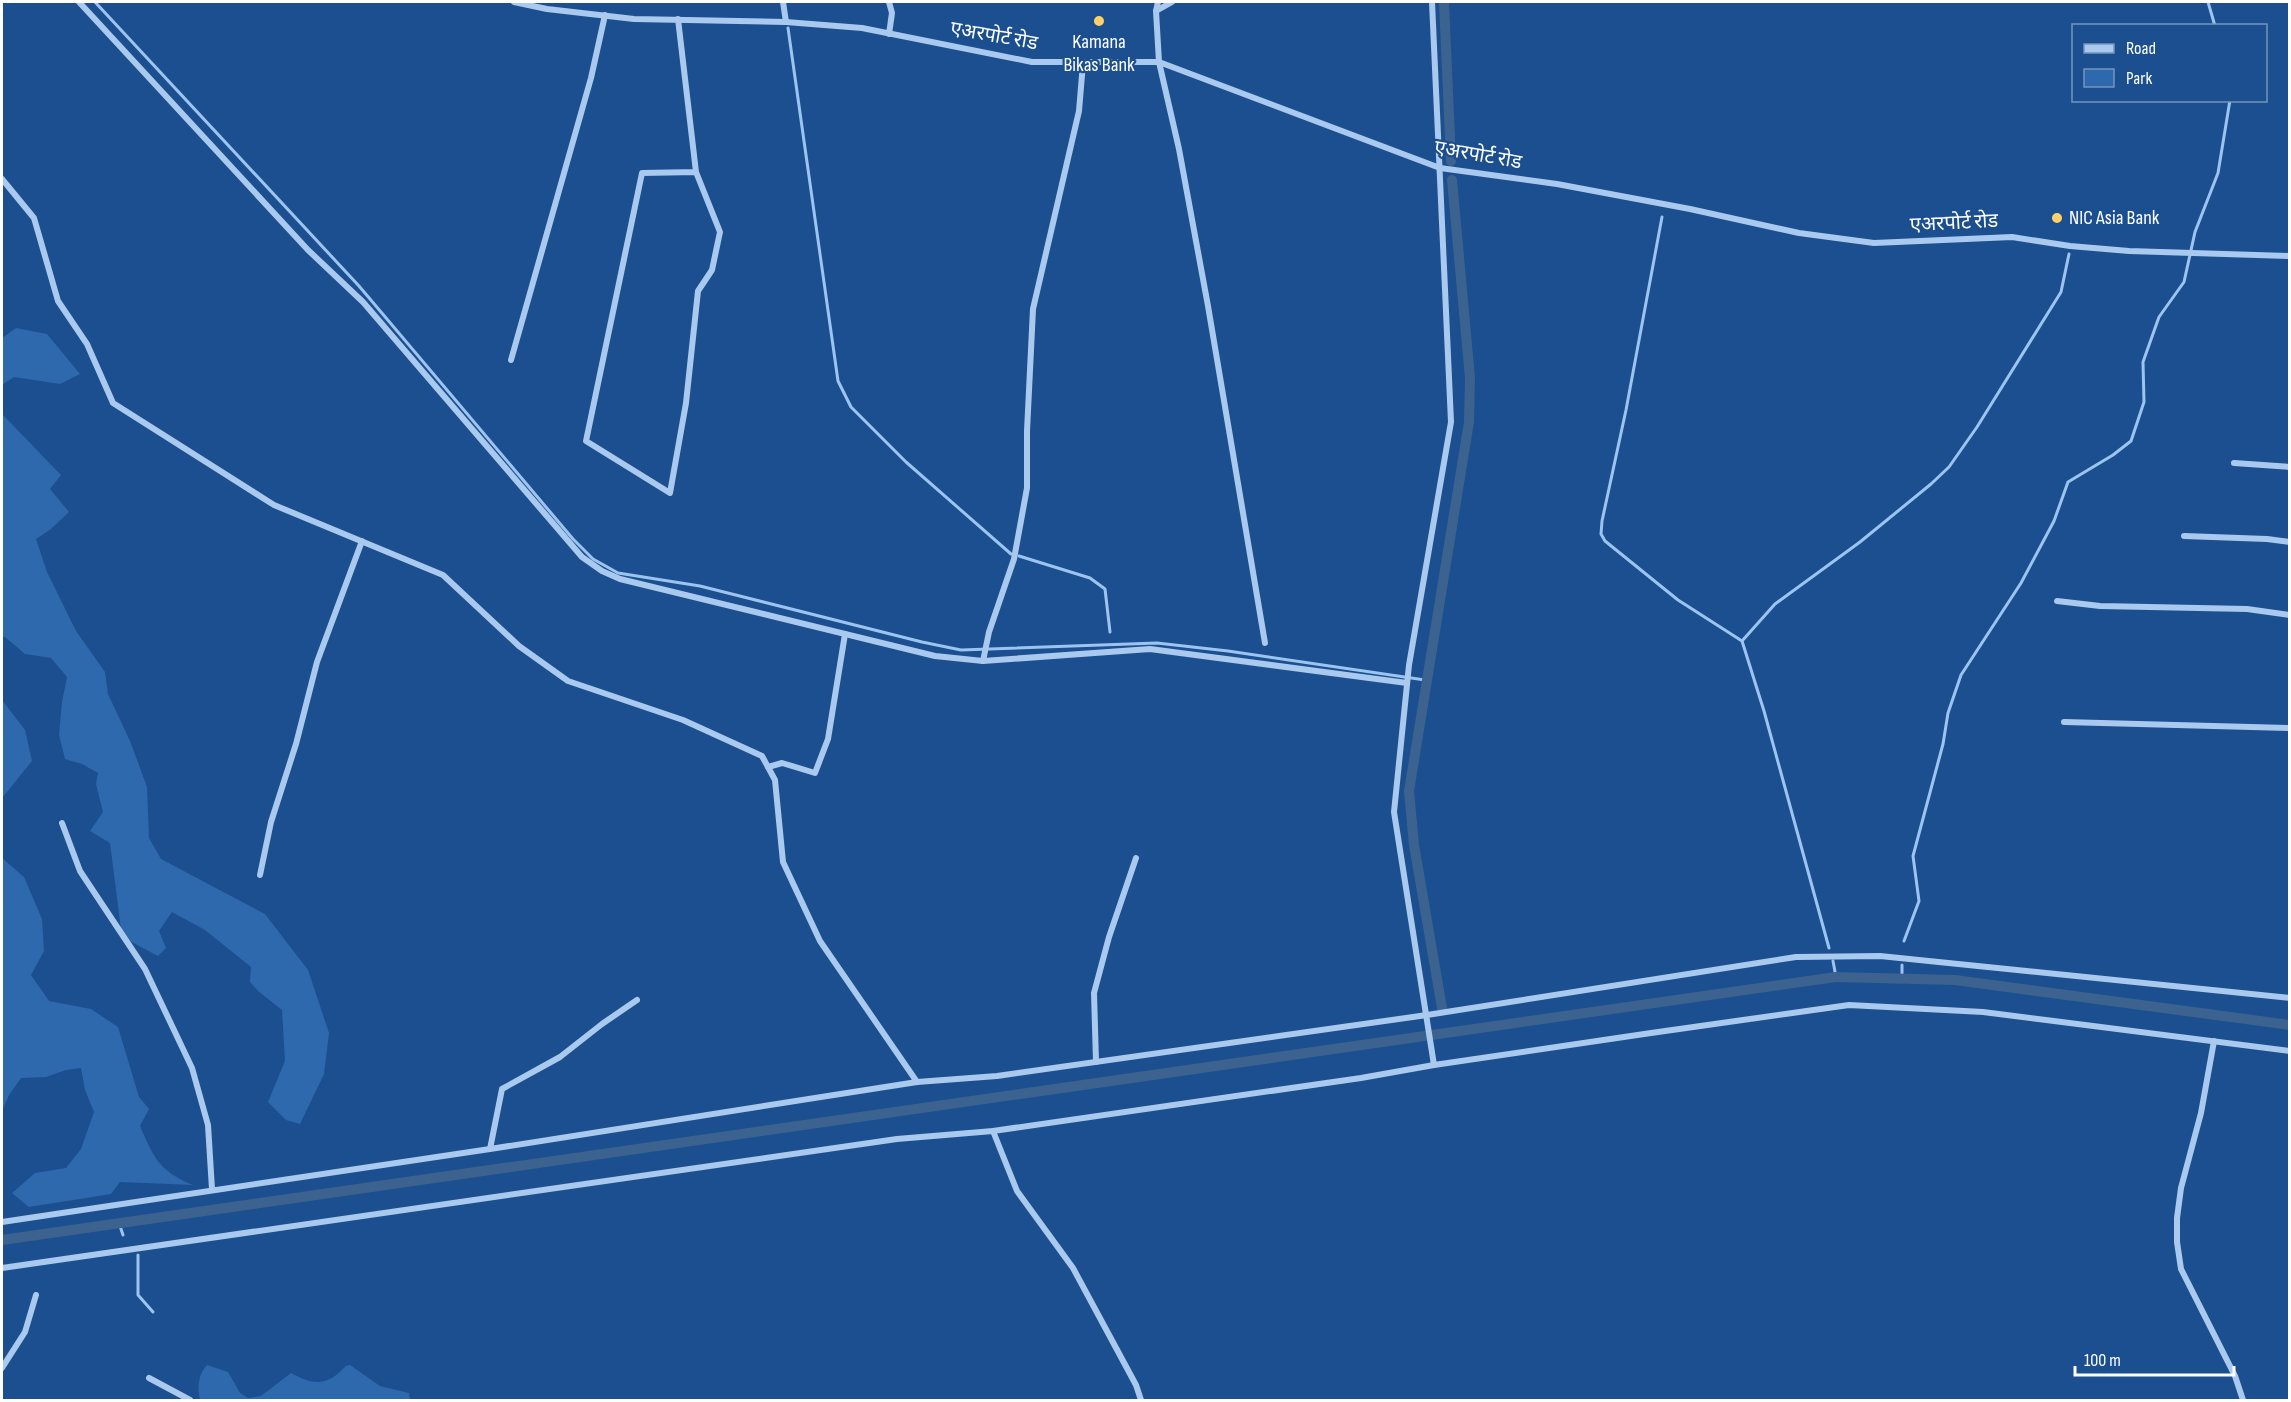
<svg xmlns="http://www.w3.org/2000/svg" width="2291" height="1402" font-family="'Sofia Sans Condensed','Noto Sans Devanagari',sans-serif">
<rect width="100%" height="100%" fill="#1b4f8f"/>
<g fill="#2e69ad">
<path d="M16,328L47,334L80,374L60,384L14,377L2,385V338Z"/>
<path d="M2,414L61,475L50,489L69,512L51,529L36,539L47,572L76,631L105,672L108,694L130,741L147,787L149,838L161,859L265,914L308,970L329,1033L324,1074L300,1124L286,1120L268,1102L285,1061L282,1010L258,991L250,982L251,967L205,930L172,912L159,931L166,948L158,956L122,937L110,843L90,831L103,812L96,784L98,773L82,764L65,759L59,735L62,702L67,677L51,658L25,654L5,637H2Z"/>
<path d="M2,700L25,730L32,761L2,798Z"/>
<path d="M2,858L24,877L42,919L44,951L31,975L49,1001L91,1009L118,1027L139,1097L149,1109L140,1126C154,1158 159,1171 193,1185L120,1182L111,1194L29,1207L12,1193L35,1173L66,1168L81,1149L94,1112L85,1090L81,1068L66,1070L46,1077L21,1078L9,1095L2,1111Z"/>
<path d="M207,1365L228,1372L240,1393L248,1398L261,1396L291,1373C315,1386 327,1386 346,1366L350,1365L380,1386L409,1393L410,1400H200C197,1387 198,1375 207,1365Z"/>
</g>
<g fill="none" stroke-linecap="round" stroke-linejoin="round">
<g stroke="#9cc4f0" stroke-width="3">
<path d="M95,2L359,286L573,539L593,559L618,573L700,586L922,642L961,650L1157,643L1228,651L1425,680"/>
<path d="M2208,2L2215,26"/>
<path d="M788,28L838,381L851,407L906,462L1011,554"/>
<path d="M1662,217L1626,410L1602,521L1601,534L1605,541L1678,600L1742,641"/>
<path d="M1019,556L1090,578L1105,589L1110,632"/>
<path d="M1904,941L1919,901L1913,856L1943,744L1948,713L1961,675L2021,583L2054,521L2068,482L2113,455L2131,441L2144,402L2143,362L2159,317L2184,282L2195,232L2218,173L2230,100"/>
<path d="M1829,948L1764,711L1742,641L1775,604L1860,542L1931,484L1949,467L1977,427L2061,292L2069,254"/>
<path d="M1833,961L1836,977"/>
<path d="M1902,979V965"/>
<path d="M119,1223L123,1235"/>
<path d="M138,1255V1295L153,1312"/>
</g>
<g stroke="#3c6290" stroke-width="10">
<path d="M1444,2L1451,161"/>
<path d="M1442,1008L1414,845L1409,791L1469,422L1470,378L1452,180"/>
<path d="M2,1240L1836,977L1955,980L2290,1025"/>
</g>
<g stroke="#a9c9ee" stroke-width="6">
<path d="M79,2L308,250L363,302L582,557L602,571L620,579L935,656L983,661L1150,649L1407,683"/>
<path d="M514,2L547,9L634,19L786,22L862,28L1032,62H1159L1440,168L1557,184L1690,209L1799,233L1874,243L2012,237L2070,246L2129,251L2290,256"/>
<path d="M783,2L786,22"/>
<path d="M889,2L892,13L889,34"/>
<path d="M1172,2L1156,11L1159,62L1179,149L1208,306L1265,643"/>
<path d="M1432,2L1451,422L1409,665L1394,812L1434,1065"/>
<path d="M1156,11L1158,2"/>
<path d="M678,19L696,172L720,232L712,270L698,291L686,403L670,493L586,441L642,173L696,172"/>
<path d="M2,179L34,218L58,301L87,344L113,403L274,505L443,575L519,646L568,681L683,720L762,756L775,780L783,862L820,941L917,1082"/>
<path d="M511,360L591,78L605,15"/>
<path d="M2234,463L2290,467"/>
<path d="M2184,536L2267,539L2290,542"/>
<path d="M2057,601L2100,606L2247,609L2290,615"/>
<path d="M983,661L989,632L1014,559L1027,488V431L1033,309L1079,111L1083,63"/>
<path d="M2064,722L2290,728"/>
<path d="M768,767L782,763L815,773L828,739L845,634"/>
<path d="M62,823L80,871L145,969L192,1068L208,1125L212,1189"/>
<path d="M260,875L271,822L296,744L317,662L362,541"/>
<path d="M2214,1041L2201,1113L2181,1188L2177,1218V1242L2181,1269L2235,1376L2243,1400"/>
<path d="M1096,1062L1094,993L1109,937L1136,858"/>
<path d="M993,1131L1017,1191L1073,1268L1136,1385L1141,1400"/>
<path d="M490,1149L502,1089L560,1057L602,1024L637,1000"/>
<path d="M2,1222L490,1149L917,1082L997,1076L1427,1015L1796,957L1880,956L2290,998"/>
<path d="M2,1268L897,1139L993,1131L1361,1078L1434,1065L1651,1033L1849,1005L1983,1012L2290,1051"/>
<path d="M2,1368L25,1332L36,1295"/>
<path d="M149,1378L190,1400"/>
</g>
</g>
<g fill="#ffd166" stroke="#1b4f8f" stroke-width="2">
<circle cx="1099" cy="21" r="6"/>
<circle cx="2057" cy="218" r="6"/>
</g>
<g text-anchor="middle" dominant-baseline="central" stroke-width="4.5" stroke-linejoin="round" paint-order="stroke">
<g font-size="20" fill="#fff" stroke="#1b4f8f">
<text transform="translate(994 36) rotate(10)">एअरपोर्ट रोड</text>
<text transform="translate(1478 155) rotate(10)">एअरपोर्ट रोड</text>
<text transform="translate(1954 223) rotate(-3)">एअरपोर्ट रोड</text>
</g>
<g font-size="20" fill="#fff" stroke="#1b4f8f">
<text x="1099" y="42">Kamana<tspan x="1099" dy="23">Bikas Bank</tspan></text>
<text x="2069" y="218" text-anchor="start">NIC Asia Bank</text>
</g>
</g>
<rect width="2291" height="1402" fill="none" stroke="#ffffff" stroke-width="6"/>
<rect x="2072" y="24" width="195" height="78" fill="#1b4f8f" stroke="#7695bc" stroke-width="1.5"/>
<rect x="2084" y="44" width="30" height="9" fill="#a9c9ee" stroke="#7695bc" stroke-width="1.5"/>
<text x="2126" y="54" font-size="18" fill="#ffffff">Road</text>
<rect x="2084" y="69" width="30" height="18" fill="#2e69ad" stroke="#7695bc" stroke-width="1.5"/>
<text x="2126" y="84" font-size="18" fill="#ffffff">Park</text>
<path d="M2075 1366v9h159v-9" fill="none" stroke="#ffffff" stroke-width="3"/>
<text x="2084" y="1366" font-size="18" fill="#ffffff" stroke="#1b4f8f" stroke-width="4.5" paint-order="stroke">100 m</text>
</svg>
